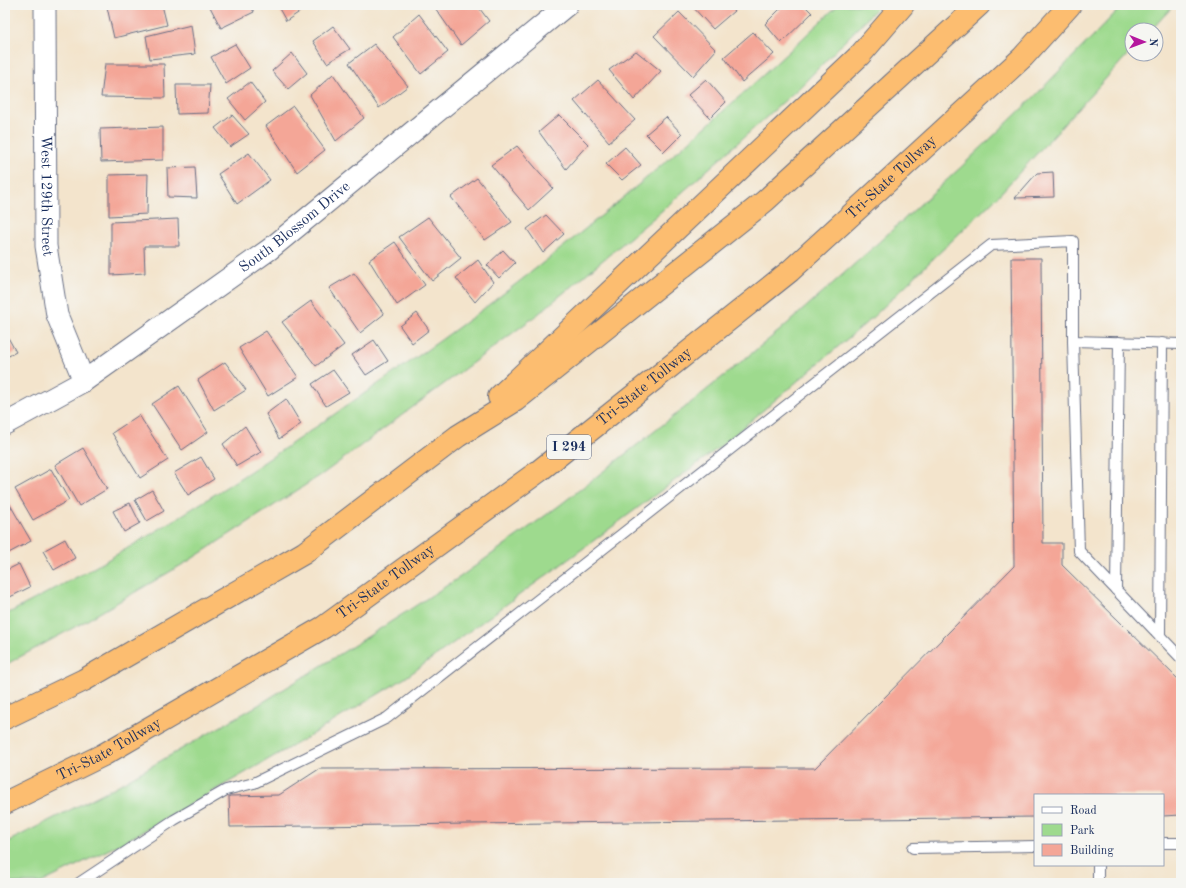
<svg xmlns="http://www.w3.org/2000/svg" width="1186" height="888" font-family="'Old Standard TT',serif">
<rect width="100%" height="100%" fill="#f6f6f2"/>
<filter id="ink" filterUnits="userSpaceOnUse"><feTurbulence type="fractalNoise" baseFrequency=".025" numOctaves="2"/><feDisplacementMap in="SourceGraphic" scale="8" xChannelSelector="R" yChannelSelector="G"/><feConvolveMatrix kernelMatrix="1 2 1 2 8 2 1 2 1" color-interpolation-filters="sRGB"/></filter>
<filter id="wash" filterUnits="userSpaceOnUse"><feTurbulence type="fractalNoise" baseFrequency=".012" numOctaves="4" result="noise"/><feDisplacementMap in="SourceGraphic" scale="16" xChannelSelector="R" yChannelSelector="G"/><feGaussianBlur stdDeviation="0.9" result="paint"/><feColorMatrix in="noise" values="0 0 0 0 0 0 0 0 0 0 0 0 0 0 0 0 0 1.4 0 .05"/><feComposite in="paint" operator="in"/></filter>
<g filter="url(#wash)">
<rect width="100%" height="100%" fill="#f3e4cc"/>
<g fill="#9eda8e" stroke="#5c8476">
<path d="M838,5H880L800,87L657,215L537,315L324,473L190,560L84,622L5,665V615C33,600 60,586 88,571C175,522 260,466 342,409C386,378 431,348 474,316C602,220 723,115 838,5Z"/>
<path d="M1123,5H1174L1151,30H1132V50L997,197L872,318L721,446L573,556L405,678L306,738L126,841L41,883H5V843L115,787L260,704L361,641L460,577L560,505L683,409L779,331L868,252L960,168L1034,97Z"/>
</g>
<g id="blocks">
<g fill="#f4a697">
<path d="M115,5H162L167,25L114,38L107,7Z"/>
<path d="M209,5H250L254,12L221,28Z"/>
<path d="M277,5H310L286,21Z"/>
<path d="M433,5H477L489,21L461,45Z"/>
<path d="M691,5H741L713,29Z"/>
<path d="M784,5H804L812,13L781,43L765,24Z"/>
<path d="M679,12L716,50L693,76L654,36Z"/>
<path d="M419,14L448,52L421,74L393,37Z"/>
<path d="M191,25L195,54L150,59L146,36Z"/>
<path d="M333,26L350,49L327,63L313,41Z"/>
<path d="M753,32L774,54L742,82L724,57Z"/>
<path d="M235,44L250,68L226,84L211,57Z"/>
<path d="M374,44L408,86L379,108L349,63Z"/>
<path d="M636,51L661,71L634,100L609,70Z"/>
<path d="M292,53L307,73L288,89L272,71Z"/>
<path d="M105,64H164L165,98L101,97Z"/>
<path d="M333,74L364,118L336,141L310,95Z"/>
<path d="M706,79L726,102L710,118L688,95Z"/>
<path d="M598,80L635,120L609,142L574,101Z"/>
<path d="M250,82L265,102L245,120L228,99Z"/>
<path d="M176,85H210L208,113L177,114Z"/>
<path d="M293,106L325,150L297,172L266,126Z"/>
<path d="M232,115L249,134L230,147L215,128Z"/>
<path d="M559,115L588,144L566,169L539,132Z"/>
<path d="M666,117L682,134L664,152L646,134Z"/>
<path d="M163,127V160L101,162L100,129Z"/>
<path d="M517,146L553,188L529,210L491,165Z"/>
<path d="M625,147L641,165L622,180L606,164Z"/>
<path d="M249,153L270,180L237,204L218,174Z"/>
<path d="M195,167L197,198L168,197L167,168Z"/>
<path d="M1053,172L1054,197L1015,198L1037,173Z"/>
<path d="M148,174L147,214L109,216V175Z"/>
<path d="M477,178L512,222L485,240L451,197Z"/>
<path d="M546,215L564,234L543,253L527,229Z"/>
<path d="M428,217L461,258L432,281L399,237Z"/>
<path d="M178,219L179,246H144L145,273L111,275V222Z"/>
<path d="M395,242L425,285L397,305L369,260Z"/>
<path d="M503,250L515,263L499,278L487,265Z"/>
<path d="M1011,258H1041L1043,543H1062V565L1181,682V815L1163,816V795H1035V817L230,827L229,796L279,795L319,769L815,768L1014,566Z"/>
<path d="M478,260L493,282L475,302L456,278Z"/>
<path d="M354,273L384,314L360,333L329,288Z"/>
<path d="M311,301L344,345L316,366L282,322Z"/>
<path d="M417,313L429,330L412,343L400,326Z"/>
<path d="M266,331L298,377L268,396L239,348Z"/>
<path d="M5,332L16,352L5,358Z"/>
<path d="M374,340L388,361L366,375L352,355Z"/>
<path d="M225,362L246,390L214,410L198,380Z"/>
<path d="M333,370L349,392L326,406L312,384Z"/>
<path d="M179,386L208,432L182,450L152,404Z"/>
<path d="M286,399L301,424L279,439L266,414Z"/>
<path d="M139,415L168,460L140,478L112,433Z"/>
<path d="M245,426L261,452L237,466L223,444Z"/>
<path d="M83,448L107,489L79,506L55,465Z"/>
<path d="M201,457L214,479L188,495L174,473Z"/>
<path d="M51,469L69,500L33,520L15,489Z"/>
<path d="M152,490L164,511L147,521L135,500Z"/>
<path d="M5,496L31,541L5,555Z"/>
<path d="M130,503L140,523L124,532L113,511Z"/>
<path d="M65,539L75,558L54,570L43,551Z"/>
<path d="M19,564L30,587L8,598L5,592V571Z"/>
</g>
</g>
</g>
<g filter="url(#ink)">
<use href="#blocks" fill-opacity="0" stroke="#676e84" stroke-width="1"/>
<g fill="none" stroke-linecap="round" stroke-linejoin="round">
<defs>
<g id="service">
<path d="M1181,344L1073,341L1079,551L1181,658"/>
<path d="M1116,590L1119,342"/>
<path d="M1160,636L1162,343"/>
<path d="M1163,843H1181"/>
<path d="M913,848L1035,846"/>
<path d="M1098,865V883"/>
<path d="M79,883L174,820L226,790L254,783L387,718L991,245L1073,241V341"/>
</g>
<g id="minor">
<path id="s1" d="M45,5L46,246L57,315L84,381"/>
<path id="s2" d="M5,424L84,381L270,249L567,5"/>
</g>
<g id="motorway">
<path d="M499,397L860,55L903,5"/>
<path d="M5,718L84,680L304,553L458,436L516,400L765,201L979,5"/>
<path id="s3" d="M5,803L103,755L324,627L539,471L790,271L1023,57L1070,5"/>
</g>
</defs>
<use href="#service" stroke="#676e84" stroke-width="12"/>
<use href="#minor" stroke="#676e84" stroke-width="23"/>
<use href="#motorway" stroke="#676e84" stroke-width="24"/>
<use href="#service" stroke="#fff" stroke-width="10"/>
<use href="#minor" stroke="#fff" stroke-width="21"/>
<use href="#motorway" stroke="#fcbd6f" stroke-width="22"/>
</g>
</g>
<g text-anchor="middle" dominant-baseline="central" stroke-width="4" stroke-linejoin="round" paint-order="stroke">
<rect fill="#f6f6f2" stroke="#5d6b8a" stroke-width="1" x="547" y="435" width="44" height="24" rx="3"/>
<g font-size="14" font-weight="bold" fill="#1b2f5e">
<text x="569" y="447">I 294</text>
</g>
<g font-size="15" fill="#1b2f5e" stroke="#f6f6f2">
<text stroke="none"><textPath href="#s3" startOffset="1089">Tri-State Tollway</textPath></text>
<text stroke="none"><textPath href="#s1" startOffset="191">West 129th Street</textPath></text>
<text stroke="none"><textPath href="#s2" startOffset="351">South Blossom Drive</textPath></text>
<text stroke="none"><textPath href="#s3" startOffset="765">Tri-State Tollway</textPath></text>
<text stroke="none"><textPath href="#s3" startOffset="441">Tri-State Tollway</textPath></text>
<text stroke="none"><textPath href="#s3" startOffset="117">Tri-State Tollway</textPath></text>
</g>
</g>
<rect width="1186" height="888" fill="none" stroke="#f6f6f2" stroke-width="20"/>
<rect x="1034" y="794" width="130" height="72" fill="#f6f6f2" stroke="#9ea6b7"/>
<rect x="1042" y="807" width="20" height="6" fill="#ffffff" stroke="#9ea6b7"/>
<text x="1070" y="814" font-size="12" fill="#1b2f5e">Road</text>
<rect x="1042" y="824" width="20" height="12" fill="#9eda8e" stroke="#9ea6b7"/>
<text x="1070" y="834" font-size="12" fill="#1b2f5e">Park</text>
<rect x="1042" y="844" width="20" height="12" fill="#f4a697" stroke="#9ea6b7"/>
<text x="1070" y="854" font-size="12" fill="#1b2f5e">Building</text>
<g transform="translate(1144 42) rotate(91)"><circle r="19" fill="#f6f6f2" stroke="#9ea6b7"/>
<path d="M0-3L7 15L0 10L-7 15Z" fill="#b5179e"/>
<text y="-6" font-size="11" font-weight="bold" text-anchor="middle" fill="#1b2f5e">N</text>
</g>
</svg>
